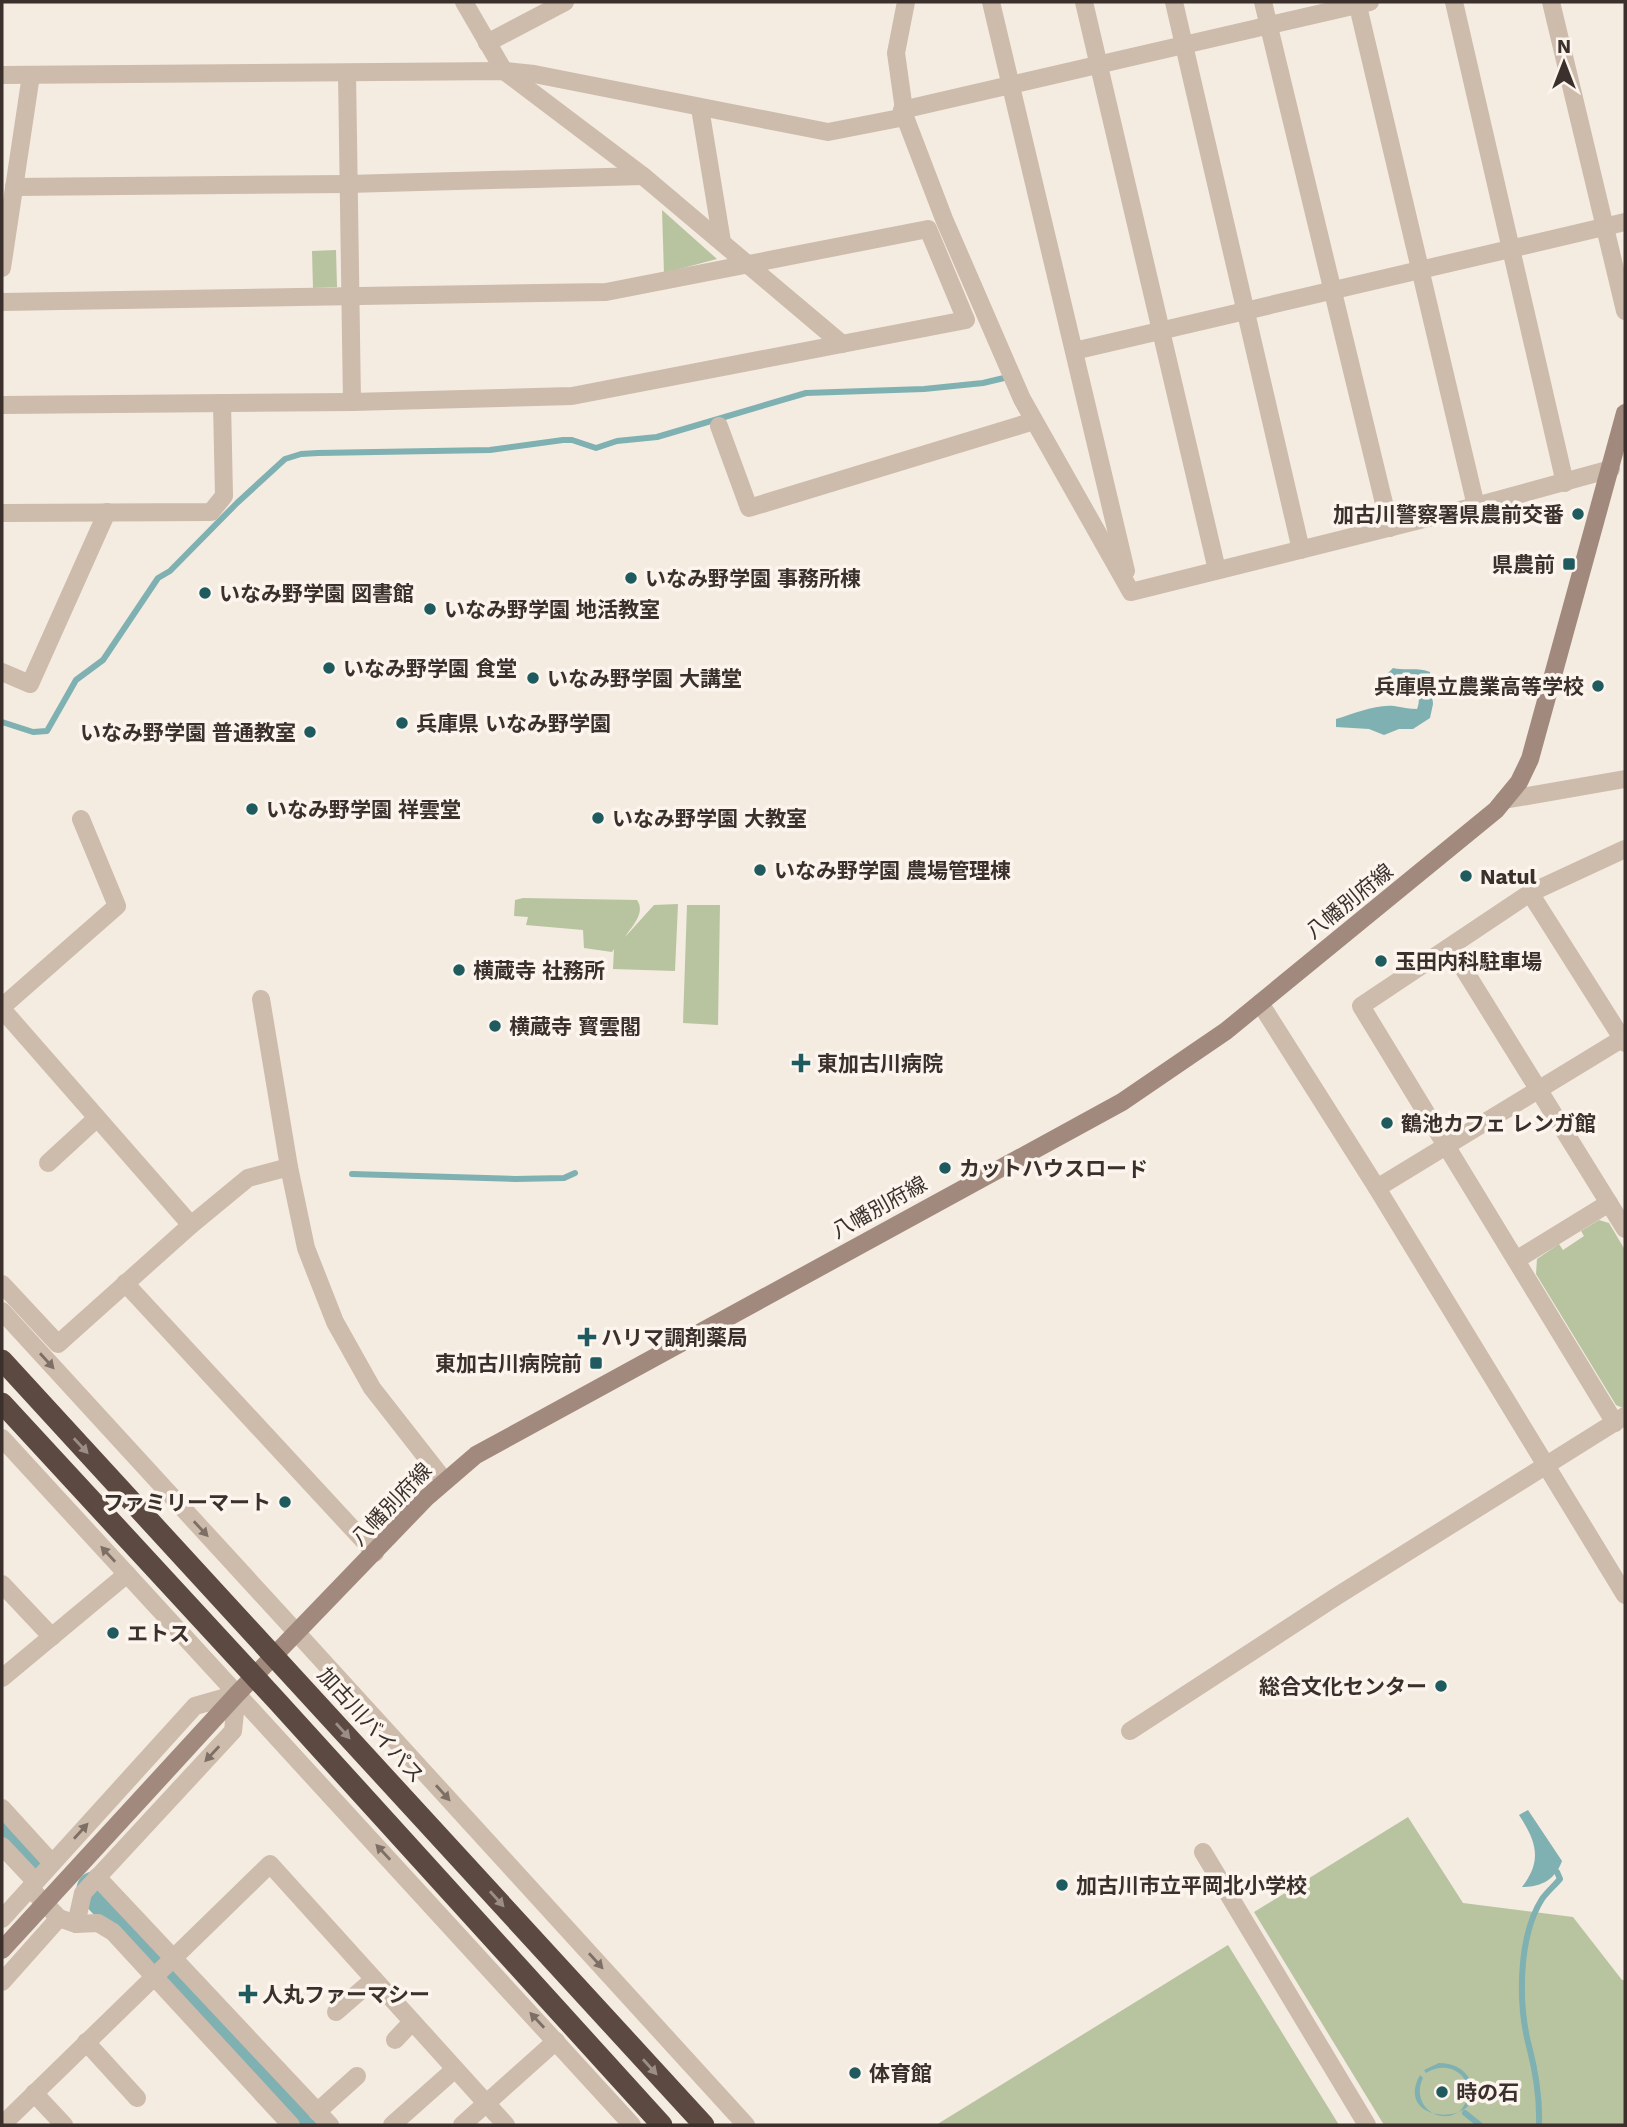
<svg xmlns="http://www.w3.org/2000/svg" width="1627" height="2127" font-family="'Work Sans','Noto Sans JP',sans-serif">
<rect width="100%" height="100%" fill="#f4ebe1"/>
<g fill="#b8c4a0">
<path d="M662,210L717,259L664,273Z"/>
<path d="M336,250L337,287L313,288L312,251Z"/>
<path d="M523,898L637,900C646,913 632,926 625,937L654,905L678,904L675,971L613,969L614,949L612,952L584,948L583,930L526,925L528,917L514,916L515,900Z"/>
<path d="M687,905H720L718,1025L683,1023Z"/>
<path d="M1599,1220L1609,1223L1625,1250V1409L1616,1405L1536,1274L1537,1259L1559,1244L1563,1250L1584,1236L1581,1231Z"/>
<path d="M1408,1817L1463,1903L1573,1917L1622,1980H1625V2125H1384L1254,1912Z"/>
<path d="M1228,1945L1339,2125H936Z"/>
</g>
<g fill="#7fb0b2">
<path d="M1393,668C1406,671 1418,667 1430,672L1433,704L1430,718L1413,729H1399L1384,735L1369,729L1336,727V719C1353,714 1376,704 1394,706C1402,707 1409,709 1417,709C1421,700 1418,693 1413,685H1384L1382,679Z"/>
<path d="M1528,1810L1562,1861C1555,1880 1541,1887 1522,1887C1543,1860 1536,1841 1519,1815Z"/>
<path d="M1439,2063C1452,2063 1464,2068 1470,2080C1493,2127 1391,2127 1420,2075L1423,2078C1410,2104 1439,2127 1460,2111C1482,2088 1456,2055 1426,2073L1424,2070Z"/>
</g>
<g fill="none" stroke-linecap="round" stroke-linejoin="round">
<g stroke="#7fb0b2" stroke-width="6">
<path d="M2,722L33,732L47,731L76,680L103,660L158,578L170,571L237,503L285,459L301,454L318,453L490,450L563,440H572L596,448L617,441L657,437L806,393L924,389L983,383L1004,378"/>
<path d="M352,1174L515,1179L564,1178L575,1173"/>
<path d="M1465,2113L1480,2125"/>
<path d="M1539,2125C1540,2097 1536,2073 1529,2046C1518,2004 1518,1937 1542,1899C1547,1892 1554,1886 1560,1879L1557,1872"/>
</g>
<g stroke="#7fb0b2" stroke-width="35">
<path d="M2,1827L37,1866"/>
<path d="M94,1889L313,2125"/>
</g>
<g stroke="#cdbbac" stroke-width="18">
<path d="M464,2L504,71L643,176L842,344"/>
<path d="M906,2L896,53L905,117L944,219L1022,399L1131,592L1476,506L1611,469"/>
<path d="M991,2L1126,571"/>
<path d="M1084,2L1217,570"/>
<path d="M1174,2L1301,550"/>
<path d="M1263,2L1390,528"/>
<path d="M1357,2L1476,506"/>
<path d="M1454,2L1565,483"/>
<path d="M1551,2L1625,311"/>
<path d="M487,43L565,2"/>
<path d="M347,73L352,402"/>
<path d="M2,75L504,71L534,74L828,132L905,117"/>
<path d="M700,108L722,242"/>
<path d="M902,110L1370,2"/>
<path d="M14,187L348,184L643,176"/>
<path d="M2,268L31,75"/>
<path d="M2,302L606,292L928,229L966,320L572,396L352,402L2,405"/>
<path d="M1074,351L1625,222"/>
<path d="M719,426L749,508L1034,421"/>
<path d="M2,513L211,512L224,496L222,403"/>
<path d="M2,672L30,684L107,512"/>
<path d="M1530,893L1625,1043"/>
<path d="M1450,947L1625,1229"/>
<path d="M261,999L289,1167L306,1248L335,1322L372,1388L444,1480"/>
<path d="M2,1007L117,906L81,819"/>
<path d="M2,1009L191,1225"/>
<path d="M48,1163L97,1118"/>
<path d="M1377,1188L1625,1037"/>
<path d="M1516,1260L1609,1203"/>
<path d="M125,1283L375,1553"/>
<path d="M2,1284L58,1344L191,1225L248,1178L289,1167"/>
<path d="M1615,1423L1361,1006L1530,893L1625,849"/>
<path d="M2,1438L237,1694"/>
<path d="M2,1584L52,1637"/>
<path d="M298,1634L746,2125"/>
<path d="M2,1678L127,1574"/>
<path d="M1130,1731L1337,1596L1625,1416"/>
<path d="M2,1808L52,1863"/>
<path d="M2,1846L35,1881"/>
<path d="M1203,1852L1367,2125"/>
<path d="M97,1877L330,2125"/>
<path d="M30,1888L59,1918L76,1924L98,1923L113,1932L291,2125"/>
<path d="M2,1919L195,1706L237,1694"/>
<path d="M76,1924L83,1893L233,1731L237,1694"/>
<path d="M2,1982L59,1918"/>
<path d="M336,2012L374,1979"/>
<path d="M395,2040L412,2022"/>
<path d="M86,2042L137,2098"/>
<path d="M34,2093L64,2125"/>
<path d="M317,2112L357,2076"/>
<path d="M2,2125L270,1864L506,2125"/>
<path d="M392,2125L455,2069"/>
<path d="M462,2125L556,2041"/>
</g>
<g stroke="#cdbbac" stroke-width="18">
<path d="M1504,800L1625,779"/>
<path d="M1260,1003L1377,1188L1625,1595"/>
<path d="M2,1311L298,1634"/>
<path d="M237,1694L632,2125"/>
</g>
<path stroke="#a18a7d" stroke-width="18" d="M2,1950L237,1694L426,1498L476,1455L1122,1102L1226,1031L1496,810L1519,782L1530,759L1625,413"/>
<g stroke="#5c4a42" stroke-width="21">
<path d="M2,1360L704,2125"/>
<path d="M2,1403L277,1701L662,2125"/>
</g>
</g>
<defs><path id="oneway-solid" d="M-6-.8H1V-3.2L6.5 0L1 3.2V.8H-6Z" transform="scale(1.75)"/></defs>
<g fill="#7d6f65">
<use href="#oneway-solid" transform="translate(47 1361) rotate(48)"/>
<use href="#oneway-solid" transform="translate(201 1529) rotate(47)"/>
<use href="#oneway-solid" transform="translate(108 1554) rotate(-133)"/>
<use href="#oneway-solid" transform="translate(212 1754) rotate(133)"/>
<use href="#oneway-solid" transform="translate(443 1793) rotate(48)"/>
<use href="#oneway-solid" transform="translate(81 1831) rotate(-48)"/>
<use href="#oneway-solid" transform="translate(383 1852) rotate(-133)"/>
<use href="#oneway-solid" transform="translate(596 1961) rotate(48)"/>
<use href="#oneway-solid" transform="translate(537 2020) rotate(-133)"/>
</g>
<g fill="#9c8e87">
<use href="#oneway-solid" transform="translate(81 1446) rotate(47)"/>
<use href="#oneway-solid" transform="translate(343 1731) rotate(48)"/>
<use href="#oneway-solid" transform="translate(497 1899) rotate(48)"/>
<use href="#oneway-solid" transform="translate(650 2067) rotate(48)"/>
</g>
<g fill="#1f5a5e" stroke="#fbf5ee" stroke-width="2.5">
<circle cx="1578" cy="514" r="7"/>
<rect x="1562" y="557" width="14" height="14" rx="3.5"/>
<circle cx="631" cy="578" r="7"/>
<circle cx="205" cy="593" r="7"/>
<circle cx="430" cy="609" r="7"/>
<circle cx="329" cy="668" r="7"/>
<circle cx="533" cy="678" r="7"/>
<circle cx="1598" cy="686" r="7"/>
<circle cx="402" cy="723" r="7"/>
<circle cx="310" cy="732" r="7"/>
<circle cx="252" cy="809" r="7"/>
<circle cx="598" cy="818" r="7"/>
<circle cx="760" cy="870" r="7"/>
<circle cx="1466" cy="876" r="7"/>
<circle cx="1381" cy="961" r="7"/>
<circle cx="459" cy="970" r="7"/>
<circle cx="495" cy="1026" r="7"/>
<path d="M797.5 1052.5h7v7h7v7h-7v7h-7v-7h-7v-7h7z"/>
<circle cx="1387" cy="1123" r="7"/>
<circle cx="945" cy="1168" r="7"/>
<path d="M583.5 1326.5h7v7h7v7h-7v7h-7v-7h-7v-7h7z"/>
<rect x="589" y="1356" width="14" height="14" rx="3.5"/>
<circle cx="285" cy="1502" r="7"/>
<circle cx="113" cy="1633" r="7"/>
<circle cx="1441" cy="1686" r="7"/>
<circle cx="1062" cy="1885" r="7"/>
<path d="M244.5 1983.5h7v7h7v7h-7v7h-7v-7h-7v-7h7z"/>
<circle cx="855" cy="2073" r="7"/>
<circle cx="1442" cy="2092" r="7"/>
</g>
<g text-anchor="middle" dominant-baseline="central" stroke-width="7" stroke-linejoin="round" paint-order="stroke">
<g font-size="21" font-weight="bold" fill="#3b302b" stroke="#fbf5ee" text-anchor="start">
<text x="1564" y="514" text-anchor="end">加古川警察署県農前交番</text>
<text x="1555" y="564" text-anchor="end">県農前</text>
<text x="645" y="578">いなみ野学園 事務所棟</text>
<text x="219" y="593">いなみ野学園 図書館</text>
<text x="444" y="609">いなみ野学園 地活教室</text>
<text x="343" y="668">いなみ野学園 食堂</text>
<text x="547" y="678">いなみ野学園 大講堂</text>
<text x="1584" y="686" text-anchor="end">兵庫県立農業高等学校</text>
<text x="416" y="723">兵庫県 いなみ野学園</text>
<text x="296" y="732" text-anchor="end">いなみ野学園 普通教室</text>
<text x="266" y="809">いなみ野学園 祥雲堂</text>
<text x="612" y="818">いなみ野学園 大教室</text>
<text x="774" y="870">いなみ野学園 農場管理棟</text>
<text x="1480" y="876">Natul</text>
<text x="1395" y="961">玉田内科駐車場</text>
<text x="473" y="970">横蔵寺 社務所</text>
<text x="509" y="1026">横蔵寺 寳雲閣</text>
<text x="817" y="1063">東加古川病院</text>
<text x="1401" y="1123">鶴池カフェ レンガ館</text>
<text x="959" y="1168">カットハウスロード</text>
<text x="601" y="1337">ハリマ調剤薬局</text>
<text x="582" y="1363" text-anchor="end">東加古川病院前</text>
<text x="271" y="1502" text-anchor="end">ファミリーマート</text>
<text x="127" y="1633">エトス</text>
<text x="1427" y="1686" text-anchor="end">総合文化センター</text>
<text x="1076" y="1885">加古川市立平岡北小学校</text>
<text x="262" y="1994">人丸ファーマシー</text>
<text x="869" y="2073">体育館</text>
<text x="1456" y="2092">時の石</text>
</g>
<g font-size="21" fill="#3b302b" stroke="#fbf5ee">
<text transform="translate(1349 901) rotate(-39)">八幡別府線</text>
<text transform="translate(879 1207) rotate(-29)">八幡別府線</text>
<text transform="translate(391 1504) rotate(-46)">八幡別府線</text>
<text transform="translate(371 1725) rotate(48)">加古川バイパス</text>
</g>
</g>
<rect width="1627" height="2127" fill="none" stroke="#3b302b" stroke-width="7"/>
<g transform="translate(1564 63)" stroke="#fbf5ee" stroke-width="5" paint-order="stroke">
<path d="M0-5L12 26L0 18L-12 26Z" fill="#3b302b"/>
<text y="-10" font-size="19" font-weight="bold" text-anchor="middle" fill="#3b302b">N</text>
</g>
</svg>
